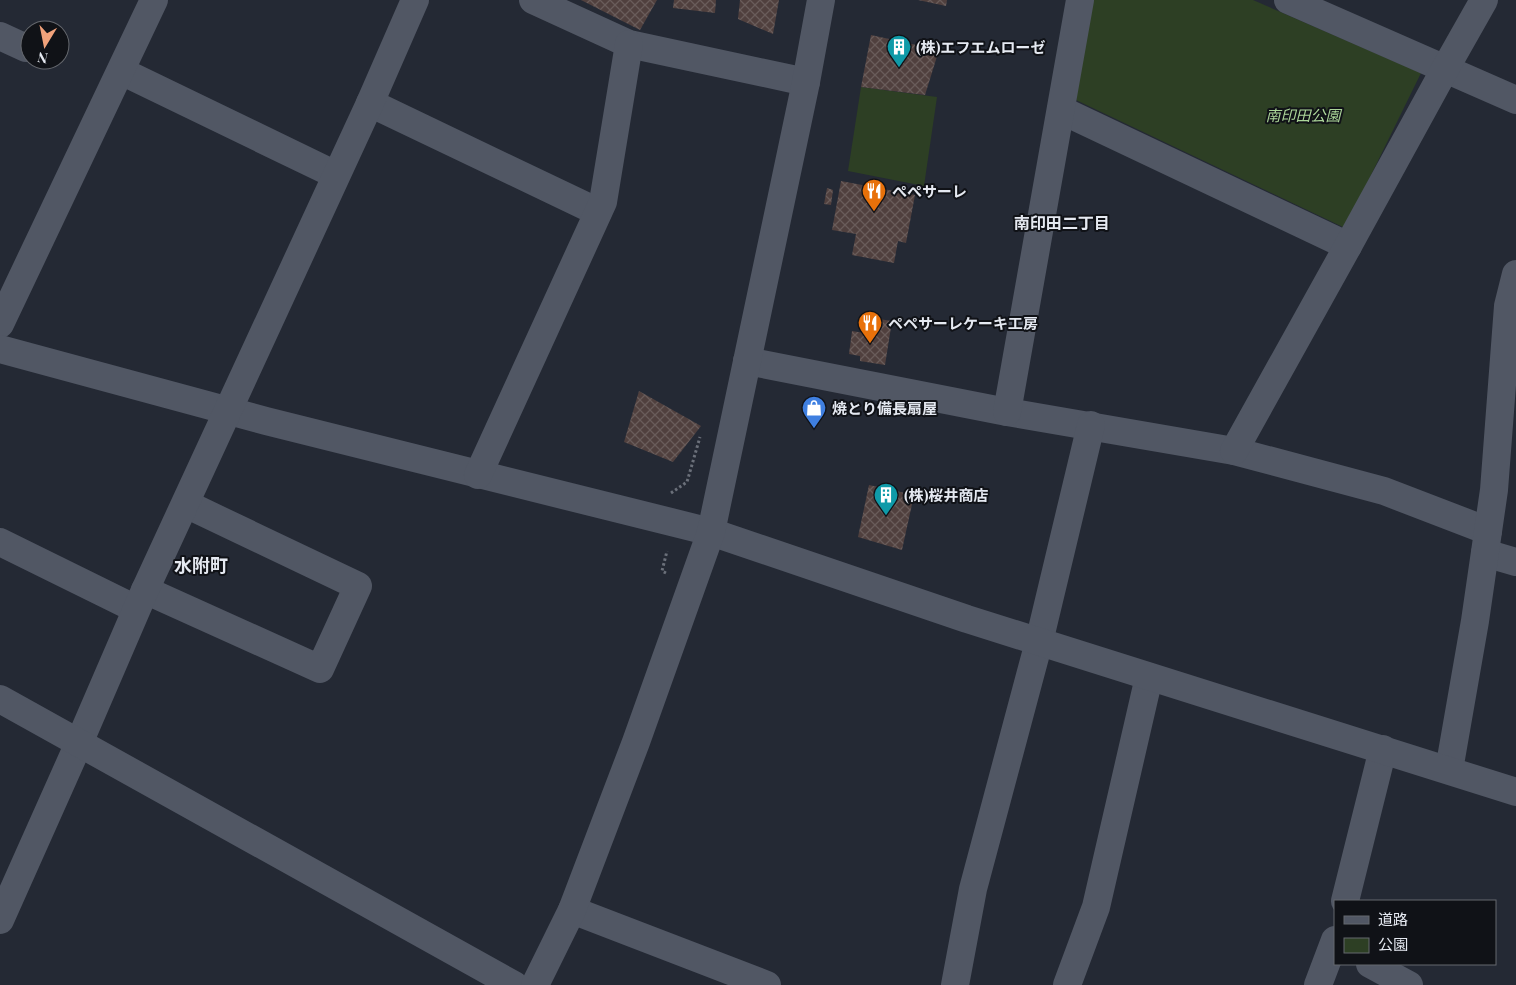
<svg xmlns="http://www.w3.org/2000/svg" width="1516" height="985" font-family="'Playfair Display','Noto Sans JP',serif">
<defs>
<pattern id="building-cross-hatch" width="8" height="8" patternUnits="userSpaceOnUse" patternTransform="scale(1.25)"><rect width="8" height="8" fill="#50403e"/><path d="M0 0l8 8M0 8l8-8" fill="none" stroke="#695c5a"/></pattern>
</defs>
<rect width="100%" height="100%" fill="#242934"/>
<g fill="#2d3f24">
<path d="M1093,0H1253L1421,73L1345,228L1076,100Z"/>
<path d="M861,87L937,97L924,186L848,171Z"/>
</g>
<g fill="url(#building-cross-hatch)">
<path d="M581,0H657L640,30Z"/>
<path d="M674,0H716L715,13L673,8Z"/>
<path d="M740,0H779L773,34L738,19Z"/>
<path d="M918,0H947L946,6Z"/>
<path d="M871,35L939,50L925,95L861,87Z"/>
<path d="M841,181L915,195L906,243L898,241L894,263L852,255L856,234L832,230Z"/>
<path d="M827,188L833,190L831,205L824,204Z"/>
<path d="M872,318L892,321L885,365L860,361V356L849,354L852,331L864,333L865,326L870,327Z"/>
<path d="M639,391L701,426L673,462L624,442Z"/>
<path d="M869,485L914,495L902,550L858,537Z"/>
</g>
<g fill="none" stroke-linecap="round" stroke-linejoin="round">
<g stroke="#6b707a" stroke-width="3" stroke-dasharray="2.5 2.5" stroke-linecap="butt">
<path d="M671,493L687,482L700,437"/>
<path d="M666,573L662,571L667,551"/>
</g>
<g stroke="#515764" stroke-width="28">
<path d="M533,0L629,44L806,82"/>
<path d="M1288,0L1516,100"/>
<path d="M0,36L26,48"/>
<path d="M121,71L336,175"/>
<path d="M370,103L598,212"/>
<path d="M1061,110L1348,246"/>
<path d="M0,324L154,0"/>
<path d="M0,349L266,421L711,532"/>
<path d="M747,361L1007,412L1234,451L1384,491L1488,531"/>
<path d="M1007,412L1080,0"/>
<path d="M1234,451L1348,246L1445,69L1484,0"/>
<path d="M478,475L603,202L629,44"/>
<path d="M0,542L136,609"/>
<path d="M1485,553L1516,562"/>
<path d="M145,590L320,669L358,586L186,504"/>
<path d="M1449,770L1475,621L1494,490L1508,306L1516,274"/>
<path d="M1345,901L1383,749"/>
<path d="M572,910L767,985"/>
<path d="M0,920L79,743L145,590L370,103L415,0"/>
<path d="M1370,964L1409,985"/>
<path d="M955,985L973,889L1039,642L1091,425"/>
<path d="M1067,985L1096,907L1149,677"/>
<path d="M1318,985L1335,940"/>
</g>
<g stroke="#515764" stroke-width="28">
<path d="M711,532L967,619L1516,792"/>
<path d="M0,699L514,985"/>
<path d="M535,985L572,910L636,742L711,532L806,82L821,0"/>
</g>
</g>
<defs>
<symbol id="building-pin" viewBox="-11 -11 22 30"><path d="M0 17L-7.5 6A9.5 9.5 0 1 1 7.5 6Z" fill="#0f9aa8" stroke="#101217"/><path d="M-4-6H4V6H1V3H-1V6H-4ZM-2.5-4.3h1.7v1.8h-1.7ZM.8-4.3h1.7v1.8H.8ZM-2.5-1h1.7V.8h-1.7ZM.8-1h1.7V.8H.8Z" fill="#fff"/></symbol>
<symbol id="restaurant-pin" viewBox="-11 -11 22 30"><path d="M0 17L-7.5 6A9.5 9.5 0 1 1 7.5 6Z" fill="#e8710a" stroke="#101217"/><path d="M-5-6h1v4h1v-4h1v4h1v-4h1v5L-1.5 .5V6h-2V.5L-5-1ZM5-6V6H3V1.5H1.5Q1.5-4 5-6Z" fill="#fff"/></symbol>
<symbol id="shop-pin" viewBox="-11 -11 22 30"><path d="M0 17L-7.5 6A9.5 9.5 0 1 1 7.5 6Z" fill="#3f7fe0" stroke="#101217"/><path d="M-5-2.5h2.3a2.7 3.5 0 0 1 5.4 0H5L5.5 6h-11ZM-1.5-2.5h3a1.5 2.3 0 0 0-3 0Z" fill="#fff"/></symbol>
</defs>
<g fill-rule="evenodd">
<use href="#building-pin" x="885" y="33" width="28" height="38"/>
<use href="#restaurant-pin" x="860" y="177" width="28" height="38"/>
<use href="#restaurant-pin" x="856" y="309" width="28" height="38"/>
<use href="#shop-pin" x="800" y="394" width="28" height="38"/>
<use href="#building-pin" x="872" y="481" width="28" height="38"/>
</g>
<g text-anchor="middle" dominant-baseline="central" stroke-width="4" stroke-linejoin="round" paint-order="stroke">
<g font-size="15" font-weight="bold" fill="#e5e9f1" stroke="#101217" text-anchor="start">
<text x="916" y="47">(株)エフエムローゼ</text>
<text x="892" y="191">ぺぺサーレ</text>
<text x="888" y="323">ペペサーレケーキ工房</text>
<text x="832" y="408">焼とり備長扇屋</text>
<text x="904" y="495">(株)桜井商店</text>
</g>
<g font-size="15" font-style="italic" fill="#acd699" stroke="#101217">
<text x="1303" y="115">南印田公園</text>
</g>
<g font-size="16" font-weight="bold" fill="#e5e9f1" stroke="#101217">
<text x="1062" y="222">南印田二丁目</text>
</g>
<g font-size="18" font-weight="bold" fill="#e5e9f1" stroke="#101217">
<text x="201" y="565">水附町</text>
</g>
</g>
<rect x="1334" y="900" width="162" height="65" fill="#101217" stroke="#65686e"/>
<rect x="1344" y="916" width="25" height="8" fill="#515764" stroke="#65686e"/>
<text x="1378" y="925" font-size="15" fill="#e5e9f1">道路</text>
<rect x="1344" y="938" width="25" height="15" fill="#2d3f24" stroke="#65686e"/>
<text x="1378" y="950" font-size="15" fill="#e5e9f1">公園</text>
<g transform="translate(45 45) rotate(190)"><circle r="24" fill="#101217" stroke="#65686e"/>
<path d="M0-4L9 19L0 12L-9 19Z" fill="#f1a27b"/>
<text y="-8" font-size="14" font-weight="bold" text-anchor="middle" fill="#e5e9f1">N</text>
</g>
</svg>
